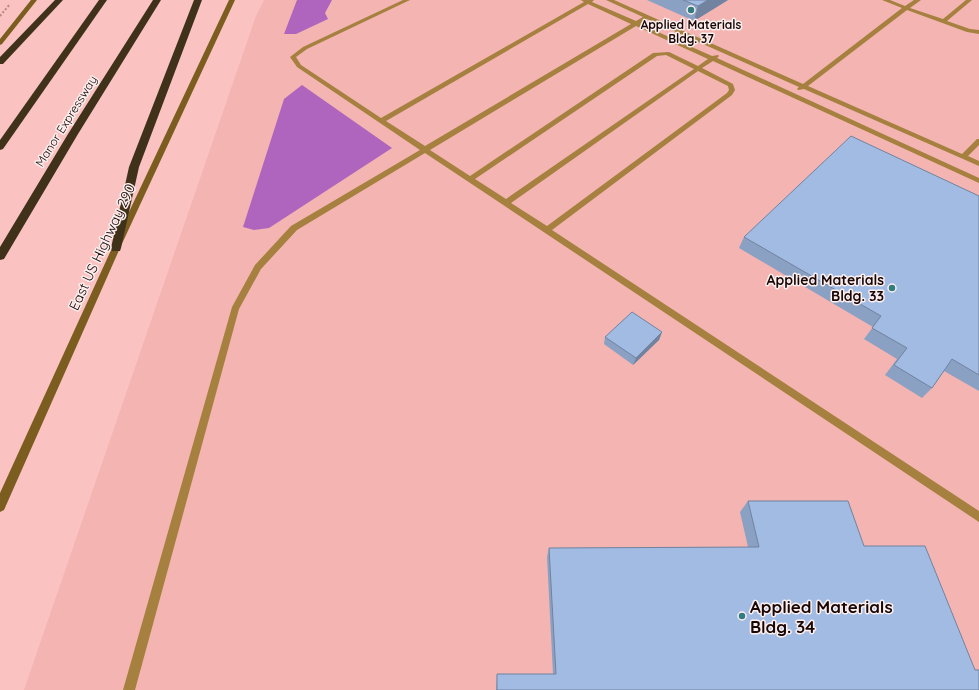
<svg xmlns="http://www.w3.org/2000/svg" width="979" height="690" font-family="Quicksand,sans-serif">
<rect width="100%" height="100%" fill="#fac2c0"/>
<path fill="#f3b4b2" d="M264,0H979V690H24L256,16Z"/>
<g fill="#af64be">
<path d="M297,0H332L325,13L328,19L296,34H284Z"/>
<path d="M302,85L392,148L269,228L254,230L243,227L284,99Z"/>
</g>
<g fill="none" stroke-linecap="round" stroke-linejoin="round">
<path stroke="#b48887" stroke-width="2" stroke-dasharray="2 2" stroke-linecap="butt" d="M0,16L10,4"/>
<path fill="#a5803e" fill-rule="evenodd" d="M403,0H410L307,49L296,57L301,65L381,118L584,2L581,0H594L592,2L636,21L643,17L606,0H614L803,84L902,8L882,0H890L905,6L914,0H921L910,8L943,19L966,0H972L947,21L970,29L979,30V34L967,32L907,10L808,86L962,154L977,139H979V145L968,156L979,161V166L804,89L798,90L797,89L799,87L647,19L640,24L712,56L718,55L719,56L717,58L979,178V183L713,61L702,68L733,84L735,90L732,95L552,230L979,511V522L425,153L297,230L261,269L239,309L135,690H123L232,307L255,265L291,226L420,150L297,67L290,57L303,47ZM588,4L631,24L425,146L386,121ZM636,26L708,59L698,66L669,52L653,53L470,176L430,150ZM666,55L694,69L506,199L475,179L657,56ZM698,71L728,86L729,90L727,93L547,226L511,203Z"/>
<g fill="#7c5d20" fill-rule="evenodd">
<path d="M31,0H37L2,44L0,45V39Z"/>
<path d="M229,0H235L120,248L4,510L0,512V493L112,248Z"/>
</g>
<g fill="#40321a" fill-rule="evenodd">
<path d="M55,0H63L3,64H0V57Z"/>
<path d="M99,0H107L3,149L0,150V140Z"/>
<path d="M153,0H161L78,134L4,259L0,260V247L68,134Z"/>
<path d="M194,0H202L139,167L121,248L120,251H112L111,248L129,167Z"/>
</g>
</g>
<g fill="#8ba1c3">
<path d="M647,0H728L694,21Z"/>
<path d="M979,196V391L944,371L932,388L922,398L885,375L897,359L864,339L873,327L739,248L744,237Z"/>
<path d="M662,332L659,340L633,365L604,344L605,337Z"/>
<path d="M748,501L864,546L979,690H496L497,674H553L547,557L549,548L748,547L740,512Z"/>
</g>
<g fill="#71839f">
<path d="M708,0H728L694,21L698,6Z"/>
<path d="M662,332L659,340L633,365L636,358Z"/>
</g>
<g fill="#a2bbe3" stroke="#71839f">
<path d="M683,0H708L698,6Z"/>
<path d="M851,136L979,196V375L952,359L932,388L894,365L907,348L872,328L881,316L744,237Z"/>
<path d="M632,312L662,332L636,358L605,337Z"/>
<path d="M748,501H848L864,546H925L975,670H979V690H497V674H556L549,548L759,547Z"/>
</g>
<g fill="#327b7f" stroke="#fcf0ef" stroke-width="1.5">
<circle cx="691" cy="10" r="4"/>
<circle cx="892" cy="288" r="4"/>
<circle cx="742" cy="616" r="4"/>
</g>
<g text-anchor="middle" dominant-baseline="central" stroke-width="3" stroke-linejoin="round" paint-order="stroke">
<g font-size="12" font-weight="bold" fill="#190707" stroke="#fcf0ef">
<text x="691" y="24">Applied Materials<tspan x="691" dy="14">Bldg. 37</tspan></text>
</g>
<g font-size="12" fill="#190707" stroke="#fcf0ef">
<text transform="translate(66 121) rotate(-58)">Manor Expressway</text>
</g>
<g font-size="14" fill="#190707" stroke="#fcf0ef">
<text transform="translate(102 247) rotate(-65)">East US Highway 290</text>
</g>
<g font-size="14" font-weight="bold" fill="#190707" stroke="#fcf0ef" text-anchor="end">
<text x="884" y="280">Applied Materials<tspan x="884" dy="16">Bldg. 33</tspan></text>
</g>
<g font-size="17" font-weight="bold" fill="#190707" stroke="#fcf0ef" text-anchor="start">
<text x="750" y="606">Applied Materials<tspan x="750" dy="20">Bldg. 34</tspan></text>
</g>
</g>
</svg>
